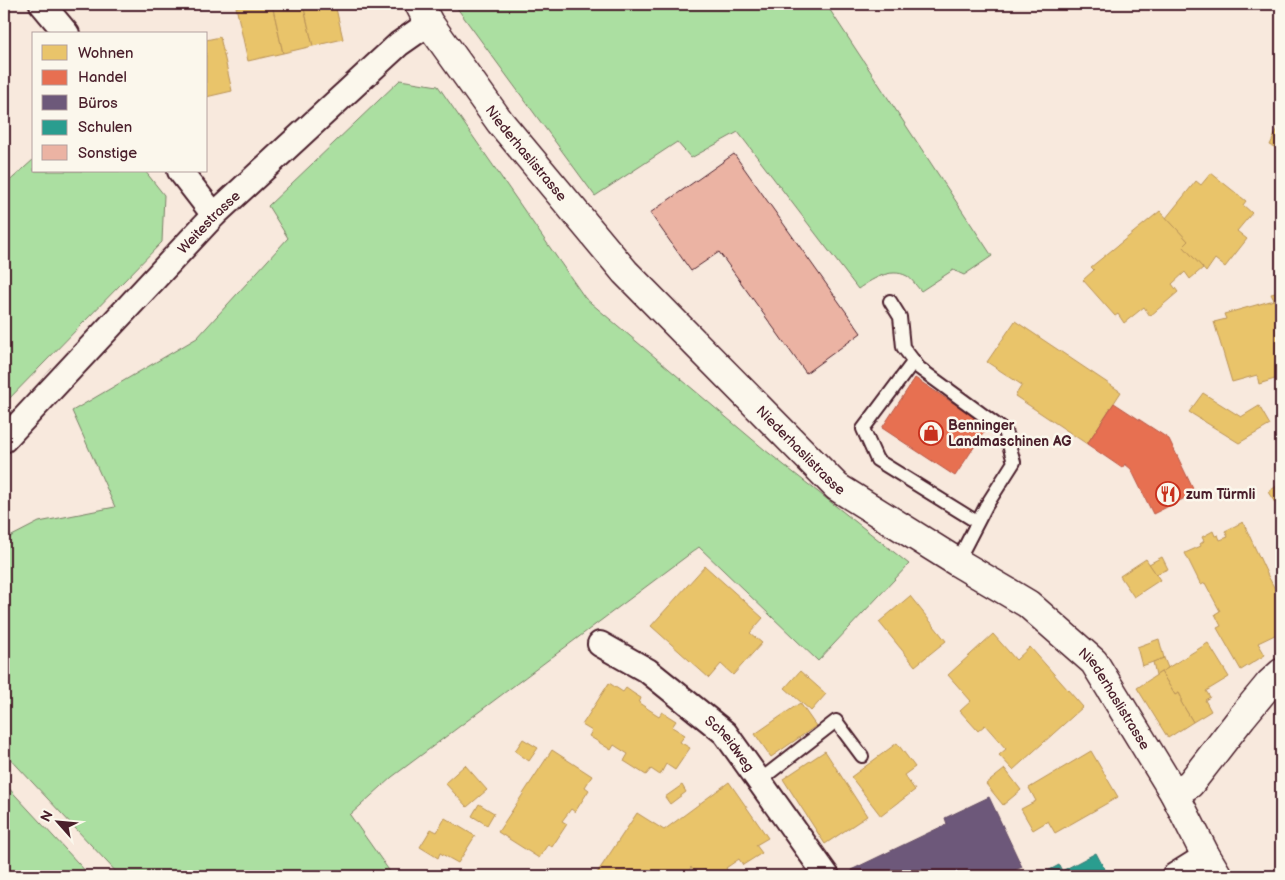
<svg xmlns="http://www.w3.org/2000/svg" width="1285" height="880" font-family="'Balsamiq Sans',sans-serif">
<rect width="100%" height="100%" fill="#f8e9dd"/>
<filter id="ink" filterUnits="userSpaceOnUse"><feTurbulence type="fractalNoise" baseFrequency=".02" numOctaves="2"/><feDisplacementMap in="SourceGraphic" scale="10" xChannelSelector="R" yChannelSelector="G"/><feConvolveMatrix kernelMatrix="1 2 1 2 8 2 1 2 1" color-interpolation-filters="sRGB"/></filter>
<g filter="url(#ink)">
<g fill="#abdfa1" stroke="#7a7f66">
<path d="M454,4H826L992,256L964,275L953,270L921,291C917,287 912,279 907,276C890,267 871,280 858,289L738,132L691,158L677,142L595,196Z"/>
<path d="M400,80L438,86L585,298L765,450L909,564L818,661L699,547L392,777L350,815L393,876H120L4,752V540L39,522L115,507L72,411L197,338L288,238L268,206Z"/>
<path d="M34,159V171H145L164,195L162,242L4,404V186Z"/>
<path d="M4,783L90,876H4Z"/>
</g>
<g fill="#e9c46a" stroke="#b99257">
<path d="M250,4H272L283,53L248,61L236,7Z"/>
<path d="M272,4H303L313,46L283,53Z"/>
<path d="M303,4H335L343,39L313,46Z"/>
<path d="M220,37L232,91L206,97V40Z"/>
<path d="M1281,122V150L1270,145Z"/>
<path d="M1281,153V164L1277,162Z"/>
<path d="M1211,173L1246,201L1243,205L1252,213L1237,231L1247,239L1225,267L1215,259L1206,272L1183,246L1188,241L1166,218L1196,181L1201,185Z"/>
<path d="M1160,211L1188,241L1183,246L1203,268L1190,279L1185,272L1172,284L1178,292L1150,316L1144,307L1124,323L1118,314L1115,316L1083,280L1094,270L1091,267Z"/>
<path d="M1280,292L1281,295V377L1259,384L1257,375L1232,382L1214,322L1226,319L1224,314L1274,300L1271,294Z"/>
<path d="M1015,321L1121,392L1087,444L1015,396L1022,385L987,362Z"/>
<path d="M1203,393L1241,417L1259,406L1270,425L1239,443L1189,412Z"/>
<path d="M1281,483V512L1268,492Z"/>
<path d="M1243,522L1268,576L1281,600V632L1258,643L1265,655L1241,670L1217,628L1221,626L1215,614L1220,611L1205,583L1201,585L1185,553L1201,546L1200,544L1204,541L1202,537L1213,531L1215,536L1218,535L1220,540L1228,537L1225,531Z"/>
<path d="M1162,557L1168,569L1156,574L1149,564Z"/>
<path d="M1146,559L1160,580L1134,597L1120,576Z"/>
<path d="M705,566L763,618L750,633L762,643L733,675L721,664L709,678L651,626Z"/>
<path d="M910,596L946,641L915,666L879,622Z"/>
<path d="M993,634L1016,660L1030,647L1083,707L1013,770L999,755L1006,749L985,725L978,731L960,711L971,701L948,675Z"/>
<path d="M1159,639L1164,658L1142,666L1137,647Z"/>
<path d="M1208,643L1229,677L1206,691L1210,697L1205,700L1211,711L1193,722L1181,702V697L1179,693L1175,695L1161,672Z"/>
<path d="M1164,658L1168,668L1156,675L1153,662Z"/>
<path d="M800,671L826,694L811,711L785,688Z"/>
<path d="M1161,672L1175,695L1179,693L1181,697V702L1193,722L1168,738L1137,688Z"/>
<path d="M609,683L623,692L626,688L633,693L641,698L639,703L659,716L662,712L676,721L672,727L685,735L680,742L690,748L675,770L666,764L660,775L651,769L646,775L624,761L628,754L614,745L611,750L589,736L592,731L582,725Z"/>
<path d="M800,703L816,726L771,757L755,734Z"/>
<path d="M523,739L538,748L529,761L515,751Z"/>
<path d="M897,743L915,767L904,775L915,790L881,816L851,777Z"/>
<path d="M552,750L592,776L585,787L589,790L575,812L571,809L562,821L567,824L552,847L548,844L539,858L498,832Z"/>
<path d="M825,751L867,816L825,844L783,779Z"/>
<path d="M1091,751L1118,797L1055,833L1048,821L1033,830L1021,809L1036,801L1029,788Z"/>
<path d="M465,765L487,790L467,807L445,783Z"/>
<path d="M1005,769L1021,790L1003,805L986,784Z"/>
<path d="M729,782L768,838L756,845L762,853L743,865L739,859L726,868L730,875L727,876H696L691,867L686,876H595L637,813L664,830Z"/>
<path d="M682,785L686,792L670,804L665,797Z"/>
<path d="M479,804L494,813L487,825L472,816Z"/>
<path d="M445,818L475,836L458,863L440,853L438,858L420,847L431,829L437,832Z"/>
</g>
<g fill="#e76f51" stroke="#b85746">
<path d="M915,378L988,426L955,476L882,428Z"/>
<path d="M1114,403L1169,439L1195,493L1153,514L1131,469L1125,464L1122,468L1087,444Z"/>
</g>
<path fill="#6d597a" stroke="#624862" d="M989,797L1022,867L1003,876H854L851,870L947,824L945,818Z"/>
<path fill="#2a9d8f" stroke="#347771" d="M1096,853L1108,876H1043L1042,874L1059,865L1062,871Z"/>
<path fill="#ebb3a3" stroke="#4a1f2b" d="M734,154L861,333L806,373L719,252L691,271L650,213Z"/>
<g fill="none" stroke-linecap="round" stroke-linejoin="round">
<defs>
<g id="service">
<path d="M890,301L900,317L903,347L919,368L1005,431L1014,462L986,506L957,562"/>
<path d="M914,361L863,429L877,460L977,522"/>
<path d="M759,781L836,721L862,756"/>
</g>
<g id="minor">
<path d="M42,4L67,34"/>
<path d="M180,171L214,215"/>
<path id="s1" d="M4,440L214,215L399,44L429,23"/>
<path id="s2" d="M600,644L648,671L725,733L827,876"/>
<path d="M1174,876L1206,856"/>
</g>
<g id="tertiary">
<path id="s3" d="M419,4L429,23L500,122L625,272L837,487L957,562L1028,604L1094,662L1174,793L1206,856L1218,876"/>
<path d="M1174,793L1190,784L1242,717L1270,683L1281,673"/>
</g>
</defs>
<use href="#service" stroke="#4a1f2b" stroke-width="16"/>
<use href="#minor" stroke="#4a1f2b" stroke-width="28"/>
<use href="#tertiary" stroke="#4a1f2b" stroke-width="31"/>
<use href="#service" stroke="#fbf7ec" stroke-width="12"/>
<use href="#minor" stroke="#fbf7ec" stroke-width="24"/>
<use href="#tertiary" stroke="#fbf7ec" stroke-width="28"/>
</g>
</g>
<defs>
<symbol id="shop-ring" viewBox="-11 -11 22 22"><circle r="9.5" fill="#fbf7ec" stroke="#c8321e" stroke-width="1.5"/><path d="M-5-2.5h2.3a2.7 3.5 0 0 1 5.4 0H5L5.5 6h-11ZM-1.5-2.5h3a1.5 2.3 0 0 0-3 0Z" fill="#c8321e"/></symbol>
<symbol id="restaurant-ring" viewBox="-11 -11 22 22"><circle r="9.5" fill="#fbf7ec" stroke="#c8321e" stroke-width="1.5"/><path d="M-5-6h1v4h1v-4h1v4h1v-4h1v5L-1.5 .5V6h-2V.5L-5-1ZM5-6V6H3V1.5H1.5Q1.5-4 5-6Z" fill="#c8321e"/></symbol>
</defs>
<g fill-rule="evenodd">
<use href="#shop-ring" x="917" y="419" width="28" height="28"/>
<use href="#restaurant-ring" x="1154" y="480" width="28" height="28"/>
</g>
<g text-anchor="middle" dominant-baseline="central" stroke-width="5" stroke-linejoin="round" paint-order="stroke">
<g font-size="14" fill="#4a1f2b" stroke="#fbf7ec">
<text stroke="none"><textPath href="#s3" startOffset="184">Niederhaslistrasse</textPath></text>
<text stroke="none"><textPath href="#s1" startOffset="299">Weitestrasse</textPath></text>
<text stroke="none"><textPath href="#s3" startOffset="589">Niederhaslistrasse</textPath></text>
<text stroke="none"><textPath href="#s3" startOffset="994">Niederhaslistrasse</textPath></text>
<text stroke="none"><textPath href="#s2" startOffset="165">Scheidweg</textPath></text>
</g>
<g font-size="14" font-weight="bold" fill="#4a1f2b" stroke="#fbf7ec" text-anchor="start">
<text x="948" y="425">Benninger<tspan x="948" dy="16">Landmaschinen AG</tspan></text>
<text x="1186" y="494">zum Türmli</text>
</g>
</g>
<rect width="1285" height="880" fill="none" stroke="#fbf7ec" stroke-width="20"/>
<rect x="10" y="10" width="1265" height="860" fill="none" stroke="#4a1f2b" stroke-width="2" filter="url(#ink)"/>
<rect x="32" y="32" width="175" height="140" fill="#fbf7ec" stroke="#b4a19f"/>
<rect x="42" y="45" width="25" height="15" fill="#e9c46a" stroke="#b4a19f"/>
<text x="78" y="58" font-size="15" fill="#4a1f2b">Wohnen</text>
<rect x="42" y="70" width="25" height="15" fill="#e76f51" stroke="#b4a19f"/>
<text x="78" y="82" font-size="15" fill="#4a1f2b">Handel</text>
<rect x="42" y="95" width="25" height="15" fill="#6d597a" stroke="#b4a19f"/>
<text x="78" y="108" font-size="15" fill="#4a1f2b">Büros</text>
<rect x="42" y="120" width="25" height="15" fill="#2a9d8f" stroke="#b4a19f"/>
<text x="78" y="132" font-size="15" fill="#4a1f2b">Schulen</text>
<rect x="42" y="145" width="25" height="15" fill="#ebb3a3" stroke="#b4a19f"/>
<text x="78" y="158" font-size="15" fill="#4a1f2b">Sonstige</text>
<g transform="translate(58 822) rotate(297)" stroke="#fbf7ec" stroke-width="4" paint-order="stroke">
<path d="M0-4L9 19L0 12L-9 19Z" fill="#4a1f2b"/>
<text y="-8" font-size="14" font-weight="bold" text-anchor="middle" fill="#4a1f2b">N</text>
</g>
</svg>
